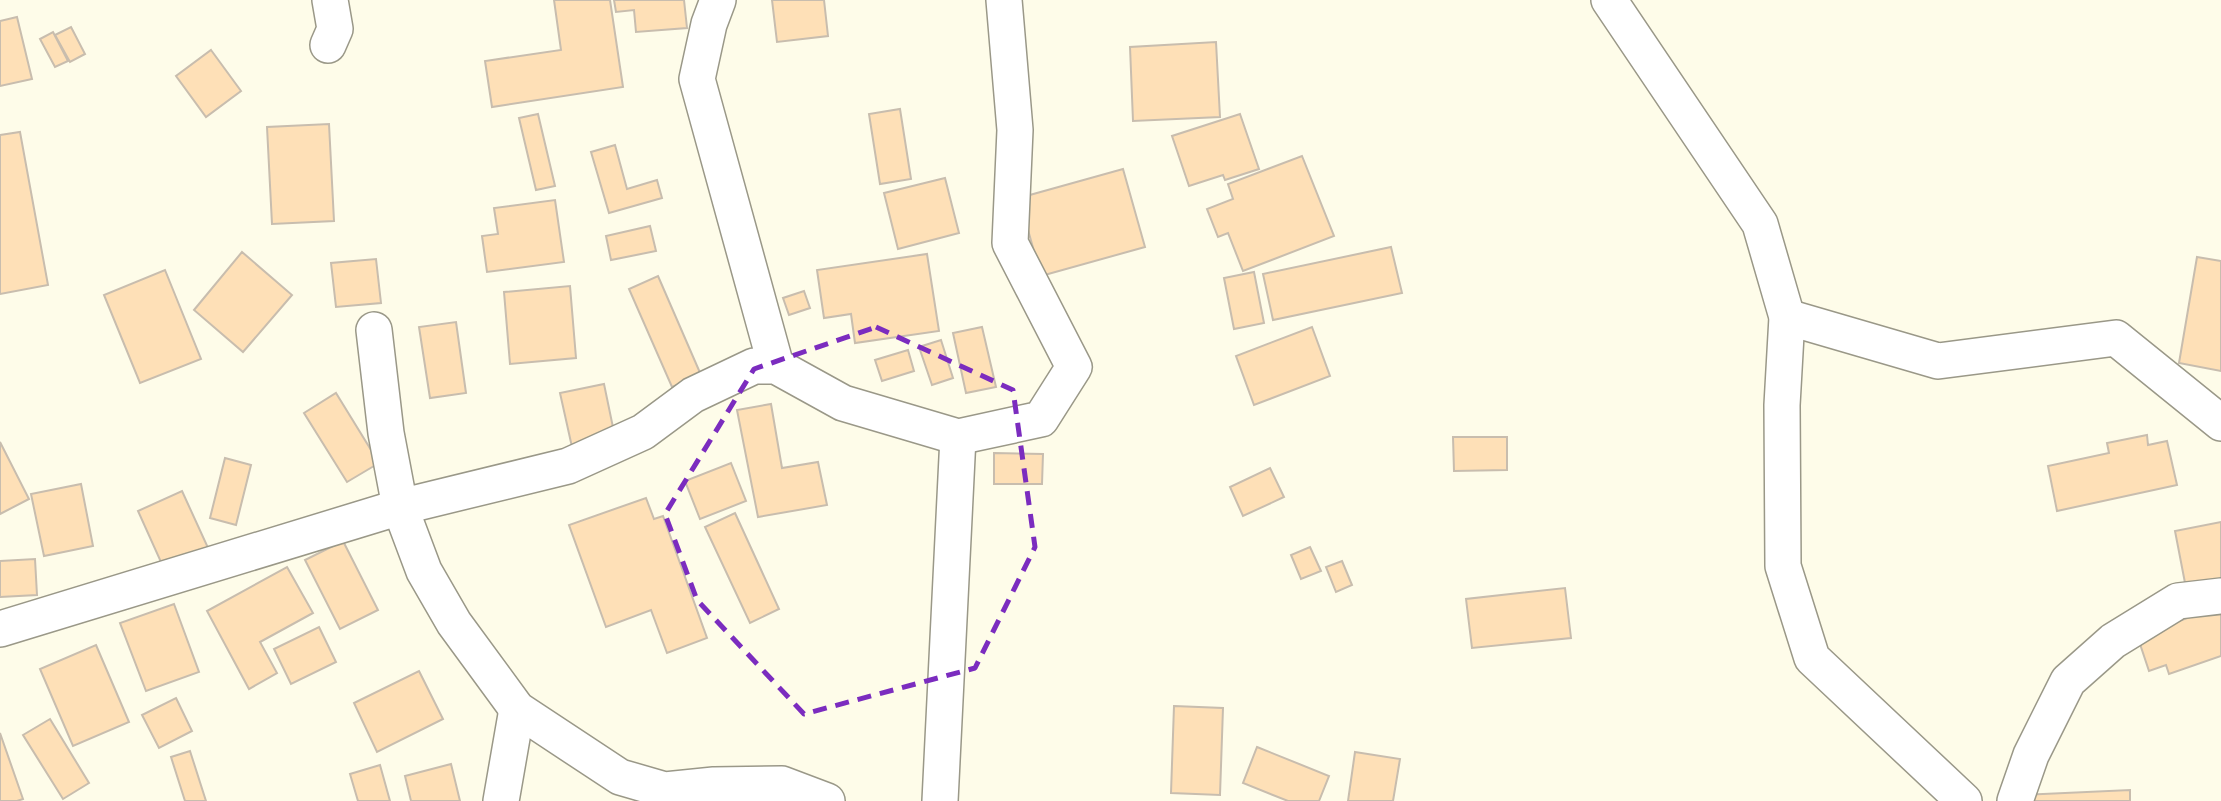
<svg xmlns="http://www.w3.org/2000/svg" width="2221" height="801" font-family="'Nunito Sans',sans-serif">
<rect width="100%" height="100%" fill="#fefce9"/>
<g fill="#fee0b7" stroke="#c8bdae" stroke-width="2">
<path d="M554,0H610L623,87L492,107L485,61L561,50Z"/>
<path d="M614,0H684L687,28L636,32L634,10L616,12Z"/>
<path d="M772,0H824L828,36L777,42Z"/>
<path d="M17,17L32,79L0,86V21Z"/>
<path d="M71,27L85,54L70,62L55,35Z"/>
<path d="M53,32L68,61L55,67L40,39Z"/>
<path d="M1216,42L1220,117L1133,121L1130,47Z"/>
<path d="M211,50L241,91L206,117L176,76Z"/>
<path d="M900,109L911,179L880,184L869,114Z"/>
<path d="M538,114L555,186L536,190L519,118Z"/>
<path d="M1240,114L1259,169L1225,180L1223,175L1189,186L1172,136Z"/>
<path d="M329,124L334,221L272,224L267,127Z"/>
<path d="M20,132L48,285L0,294V135Z"/>
<path d="M615,145L627,189L657,180L662,198L609,213L591,152Z"/>
<path d="M1302,156L1334,236L1243,271L1228,233L1218,237L1207,209L1233,199L1228,184Z"/>
<path d="M1123,169L1145,247L1041,276L1019,198Z"/>
<path d="M945,178L959,233L898,249L884,193Z"/>
<path d="M555,200L564,262L487,272L482,236L498,234L494,208Z"/>
<path d="M650,226L656,251L611,260L606,236Z"/>
<path d="M1391,247L1402,293L1273,320L1263,274Z"/>
<path d="M242,252L292,295L243,352L194,310Z"/>
<path d="M927,254L939,331L855,343L851,314L824,318L817,270Z"/>
<path d="M2197,257L2221,261V371L2179,363Z"/>
<path d="M376,259L381,303L336,307L331,263Z"/>
<path d="M165,270L201,359L140,383L104,295Z"/>
<path d="M1254,272L1264,323L1234,329L1224,278Z"/>
<path d="M658,276L701,375L672,387L629,289Z"/>
<path d="M570,286L576,358L510,364L504,292Z"/>
<path d="M804,291L810,308L789,315L783,298Z"/>
<path d="M456,322L466,393L430,398L419,327Z"/>
<path d="M982,327L996,387L966,393L953,333Z"/>
<path d="M1312,327L1330,376L1254,405L1236,356Z"/>
<path d="M941,340L953,378L932,385L919,347Z"/>
<path d="M908,350L914,371L882,381L875,360Z"/>
<path d="M604,384L615,437L572,447L560,393Z"/>
<path d="M336,393L379,463L347,482L304,413Z"/>
<path d="M771,404L782,468L818,462L827,505L758,517L737,410Z"/>
<path d="M2147,435L2148,445L2167,441L2177,485L2057,511L2048,466L2109,453L2107,443Z"/>
<path d="M1453,437H1507V470L1454,471Z"/>
<path d="M0,442L29,499L0,514Z"/>
<path d="M994,453L1043,454L1042,484H994Z"/>
<path d="M225,458L251,465L236,525L210,518Z"/>
<path d="M731,463L746,501L700,519L685,481Z"/>
<path d="M1270,468L1284,497L1243,516L1230,487Z"/>
<path d="M81,484L93,546L44,556L31,494Z"/>
<path d="M182,491L209,550L165,571L138,511Z"/>
<path d="M646,498L654,519L663,516L707,638L667,653L651,610L606,627L569,525Z"/>
<path d="M735,513L779,609L750,623L705,527Z"/>
<path d="M2221,522V581L2186,588L2175,531Z"/>
<path d="M343,541L378,610L340,629L305,560Z"/>
<path d="M1310,547L1321,571L1301,579L1291,555Z"/>
<path d="M35,559L37,595L0,597V561Z"/>
<path d="M1342,561L1352,585L1336,592L1326,567Z"/>
<path d="M287,567L313,613L260,642L277,673L249,689L207,611Z"/>
<path d="M1565,588L1571,638L1472,648L1466,599Z"/>
<path d="M174,604L199,672L146,691L120,623Z"/>
<path d="M2219,607L2221,613V656L2169,674L2166,665L2149,671L2138,638L2153,630Z"/>
<path d="M319,627L336,662L291,684L274,649Z"/>
<path d="M96,645L129,722L73,746L40,669Z"/>
<path d="M419,671L443,719L377,752L354,703Z"/>
<path d="M176,698L192,731L159,748L142,715Z"/>
<path d="M1174,706L1223,708L1220,795L1171,793Z"/>
<path d="M50,719L89,783L63,799L23,735Z"/>
<path d="M0,733L23,799L17,801H0Z"/>
<path d="M1257,747L1329,776L1319,801H1288L1243,783Z"/>
<path d="M190,751L206,801H185L171,757Z"/>
<path d="M1355,752L1400,759L1393,801H1348Z"/>
<path d="M451,764L460,801H411L405,776Z"/>
<path d="M380,765L390,801H358L350,774Z"/>
<path d="M2130,790V801H2024V795Z"/>
</g>
<g fill="none" stroke-linecap="round" stroke-linejoin="round">
<defs>
<g id="street">
<path d="M718,0L709,24L697,79L776,366"/>
<path d="M1609,0L1760,224L1787,317L1782,405L1783,566L1812,658L1964,801"/>
<path d="M328,45L335,29L330,0"/>
<path d="M1787,317L1938,361L2116,338L2221,423"/>
<path d="M374,330L386,433L400,507L424,571L454,623L517,709L620,777L665,790L714,785L782,784L827,801"/>
<path d="M0,629L400,507L568,466L643,432L693,395L754,366H776L843,403L958,437L1041,419L1074,367L1010,243L1015,130L1004,0"/>
<path d="M501,801L517,709"/>
<path d="M940,801L958,437"/>
<path d="M2015,801L2031,755L2068,681L2113,641L2178,601L2221,596"/>
</g>
</defs>
<use href="#street" stroke="#9a9888" stroke-width="38"/>
<use href="#street" stroke="#fff" stroke-width="35"/>
</g>
<path fill="none" stroke="#7b2cbf" stroke-width="5" stroke-dasharray="14 9" stroke-linejoin="round" d="M876,327L1013,390L1035,547L975,668L804,714L697,600L665,514L754,369Z"/>
</svg>
